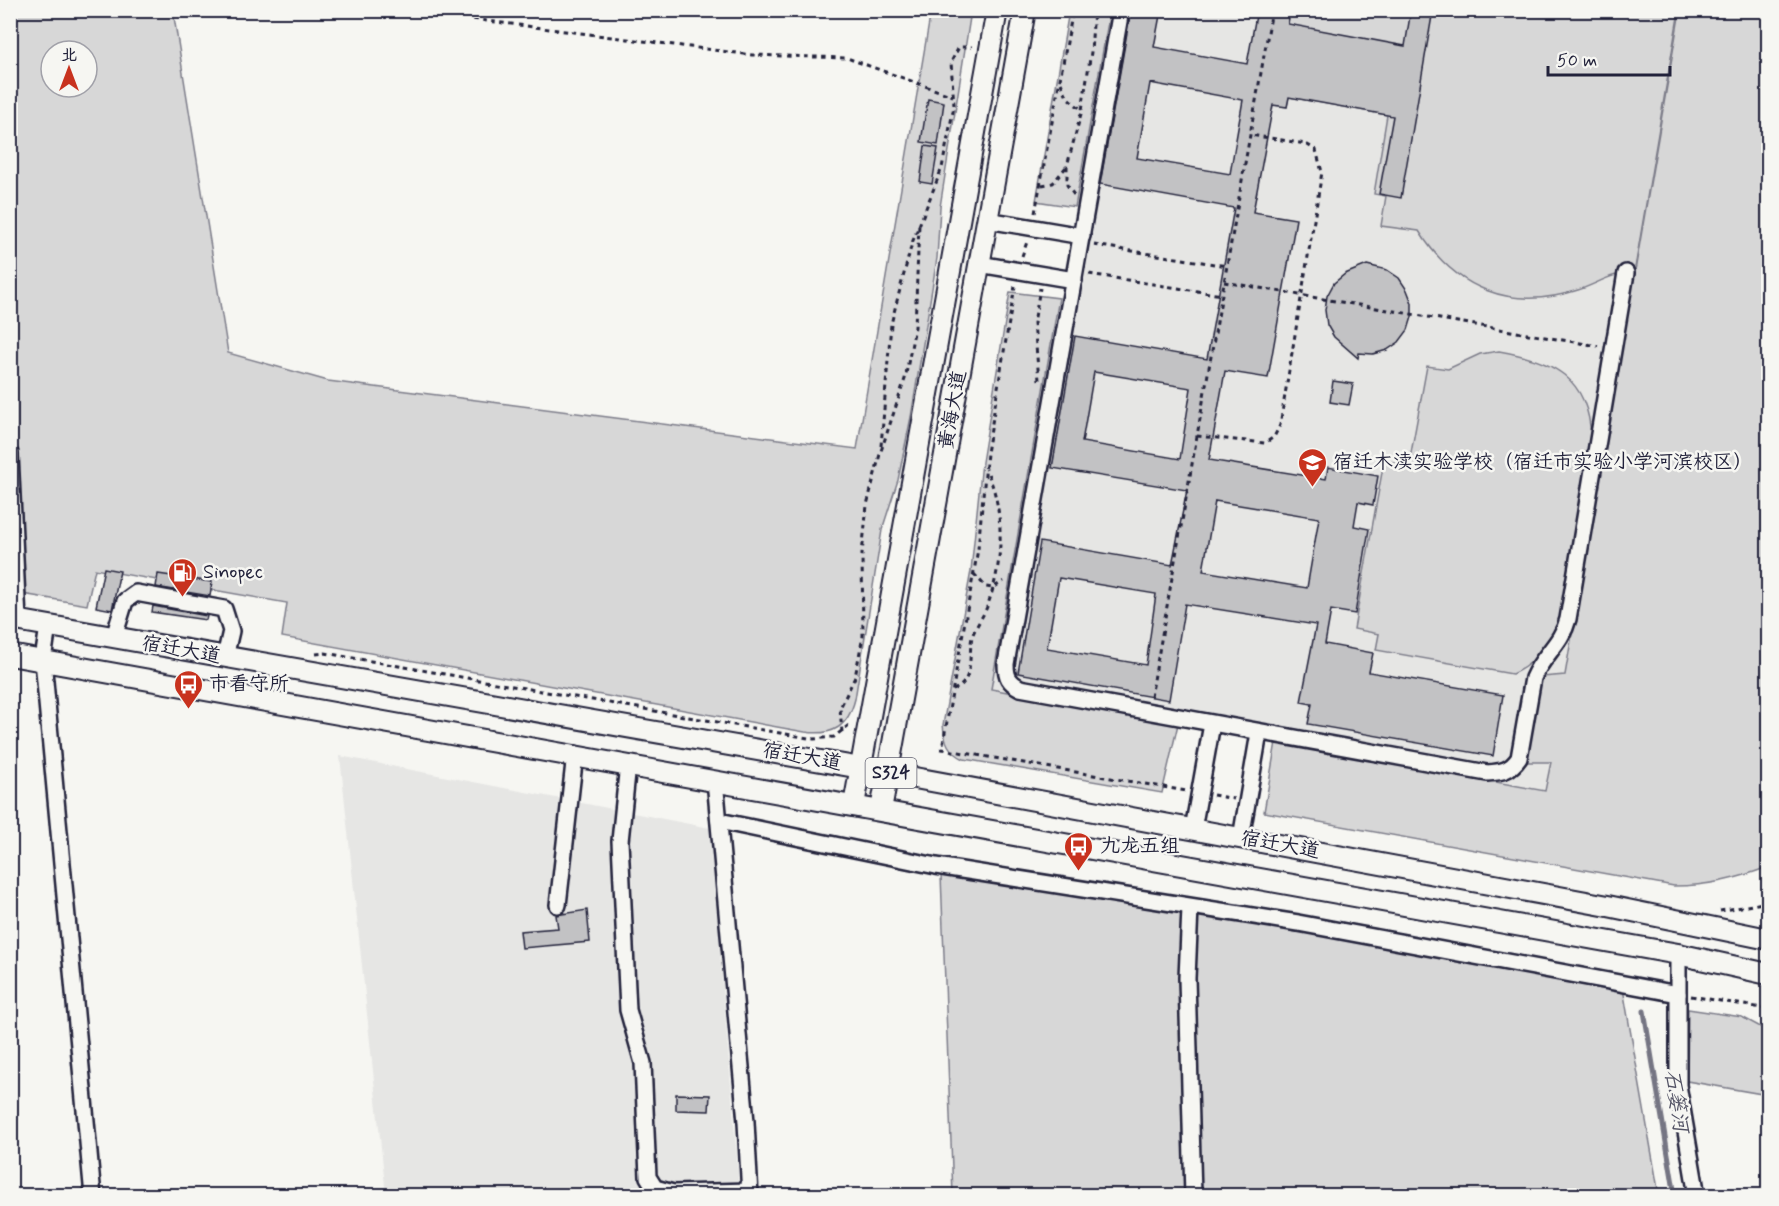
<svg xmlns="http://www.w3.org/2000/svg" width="1779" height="1206" font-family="Mynerve,'LXGW WenKai TC',sans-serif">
<rect width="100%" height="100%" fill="#f6f6f2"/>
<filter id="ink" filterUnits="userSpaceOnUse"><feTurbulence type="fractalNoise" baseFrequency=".0167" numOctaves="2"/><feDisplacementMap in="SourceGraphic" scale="12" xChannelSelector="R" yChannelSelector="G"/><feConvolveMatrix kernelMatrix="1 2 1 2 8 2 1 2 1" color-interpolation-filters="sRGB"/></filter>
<g filter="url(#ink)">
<g fill="#e6e6e4">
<path d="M1110,11H1680L1565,676L1542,678L1526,762H1551L1545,791L991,690Z"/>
<path d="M340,756L710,828L740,1195H386Z"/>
</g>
<g fill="#d7d7d7" stroke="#7c7c89" stroke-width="1.5" fill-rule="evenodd">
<path d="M10,11H173L228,353L328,381L857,449L931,11H971L940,207L937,258L911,417L898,480L882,530L855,699C848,727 833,736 805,732L282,637L287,603L95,569L87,605L11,592ZM51,51H87V87H51Z"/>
<path d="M1069,11H1110L1075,207L1036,201Z"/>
<path d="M1290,11H1679L1634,274C1613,271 1598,284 1578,290C1511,312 1455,289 1419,231L1381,226L1386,196L1374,194L1387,115L1289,97L1287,107L1273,105Z"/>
<path d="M1680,11H1768V867C1736,879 1708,886 1674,886L1264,812L1276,742L1545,791L1551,762H1526L1542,677L1565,675Z"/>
<path d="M1010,292L1059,298L991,689L1178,724L1162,793L964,759C948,751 945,743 943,725L971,571L982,462Z"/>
<path d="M1499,351C1552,360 1589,377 1591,438L1562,616C1552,641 1537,663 1512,674L1376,650L1379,634L1354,629L1384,461L1409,464L1427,366L1448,369L1480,354Z"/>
<path d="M941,875L1622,983L1659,1195H953Z"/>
<path d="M1688,1009L1742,1017L1768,1031V1095L1687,1081Z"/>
</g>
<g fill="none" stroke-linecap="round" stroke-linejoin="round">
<path stroke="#757583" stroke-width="5" d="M1644,1011L1675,1196"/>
</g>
<g fill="#c2c2c4" stroke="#22223b" stroke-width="1.5" fill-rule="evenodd">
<path d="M1131,10H1161L1154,47L1247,64L1257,10H1290L1288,24L1405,46L1411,10H1433L1401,198L1379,194L1393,116L1289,97L1287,107L1273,105L1253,212L1296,219L1268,378L1225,371L1209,460L1326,479L1328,467L1378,476L1373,505L1358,502L1354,526L1369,529L1355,614L1331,610L1325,644L1373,653L1369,672L1503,695L1493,756L1308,724L1312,704L1301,702L1316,625L1185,604L1169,700L1018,673L1040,542L1172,565L1187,490L1052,468L1075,336L1207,359L1234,208L1100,184ZM1150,83L1243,100L1230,174L1137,158ZM1094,372L1191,388L1180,459L1082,442ZM1215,501L1319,518L1307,588L1203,571ZM1059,578L1156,594L1146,665L1047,648Z"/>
<path d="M928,99L944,102L938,145L921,142Z"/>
<path d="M925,146L938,148L932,184L920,182Z"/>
<path d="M1367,265L1387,270L1399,278L1407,290L1412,303V317L1408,330L1399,342L1387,350L1373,354L1359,353L1358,358L1334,337L1327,325L1325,310L1327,296L1334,283L1345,274Z"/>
<path d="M1333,381L1353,384L1349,405L1330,402Z"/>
<path d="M104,568L120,571L112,610L96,607Z"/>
<path d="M158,574L212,582L210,596L156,587Z"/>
<path d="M153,606L207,616L206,620L152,612Z"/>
<path d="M587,910L590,942L522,948L520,931L558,928L556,915Z"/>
<path d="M676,1094L710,1095L709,1111L676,1110Z"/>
</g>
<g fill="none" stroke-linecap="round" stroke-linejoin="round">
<defs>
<g id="minor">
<path d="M1121,10L1006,664C1006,677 1009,682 1020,688L1487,773C1502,772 1510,771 1519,758L1533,678C1542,656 1562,643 1568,619L1626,273"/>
<path d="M987,220L1082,236"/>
<path d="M979,264L1074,280"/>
<path d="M10,454L18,620"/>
<path d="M48,626L43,660L93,1196"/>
<path d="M114,637L125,601L136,593L224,609L231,631L225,657"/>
<path d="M628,764L620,841L628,1010L643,1063L648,1177L655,1188L673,1193L750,1191"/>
<path d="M715,780L746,1122L750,1196"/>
<path d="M719,821L936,866L1298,923L1678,994"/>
<path d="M1193,829L1212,724"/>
<path d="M1241,838L1259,733"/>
<path d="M558,905L575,754"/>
<path d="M1190,908L1187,978L1193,1196"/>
<path d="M1678,954V1085L1697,1196"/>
</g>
<g id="major">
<path d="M10,619L861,768L1608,906L1768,939"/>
<path d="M10,655L1678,954L1768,974"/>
<path d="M854,805L997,10"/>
<path d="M881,810L1025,10"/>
</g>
</defs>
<use href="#minor" stroke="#22223b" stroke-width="20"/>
<use href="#major" stroke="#22223b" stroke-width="24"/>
<g stroke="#22223b" stroke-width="3" stroke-dasharray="4.5 4.5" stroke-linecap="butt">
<path d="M402,10L752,55L847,58L953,96"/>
<path d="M1061,83L1068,98L1082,110"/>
<path d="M1042,185L1053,183L1066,167"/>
<path d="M1074,195L1067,185V166L1082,110L1091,52L1094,10"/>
<path d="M1035,213L1073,10"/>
<path d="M1094,245L1227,266"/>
<path d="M1022,256L1027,242"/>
<path d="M1089,274L1222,295"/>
<path d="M1224,282L1598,346"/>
<path d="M1015,286L987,453L978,549L942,749L1186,791"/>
<path d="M1039,380L1034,323L1040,288"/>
<path d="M1197,436L1265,443L1274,437L1280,425L1322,172L1316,150L1306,144L1251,135"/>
<path d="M881,446L891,324L912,243L942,168L954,106L951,62L959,47H972"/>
<path d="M974,574L986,587L993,588L1004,581"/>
<path d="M316,654L325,653L814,739L834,737L849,725"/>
<path d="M953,690C975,682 968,655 972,637C976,625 984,616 988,604C1004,561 1005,510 986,469"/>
<path d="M1151,697L1272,10"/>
<path d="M842,732L840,708L855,677L863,636L862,554L867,505L880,454L905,379L915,327L919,224"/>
<path d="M1213,795L1234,799"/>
<path d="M1720,911L1768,902"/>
<path d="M1691,996L1768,1009"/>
</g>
<use href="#minor" stroke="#f6f6f2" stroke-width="15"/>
<use href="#major" stroke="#f6f6f2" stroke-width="20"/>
</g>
</g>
<defs>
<symbol id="school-pin" viewBox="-11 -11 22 30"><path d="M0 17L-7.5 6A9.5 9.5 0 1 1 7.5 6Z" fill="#c8321e" stroke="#f6f6f2"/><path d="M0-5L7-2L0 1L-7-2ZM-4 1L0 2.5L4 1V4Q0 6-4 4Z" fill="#fff"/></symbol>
<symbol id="fuel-pin" viewBox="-11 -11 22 30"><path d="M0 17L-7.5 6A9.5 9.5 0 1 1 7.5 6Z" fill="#c8321e" stroke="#f6f6f2"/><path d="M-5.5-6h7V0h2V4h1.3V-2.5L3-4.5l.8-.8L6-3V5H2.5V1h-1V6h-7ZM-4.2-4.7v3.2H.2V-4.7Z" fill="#fff"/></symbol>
<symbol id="bus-pin" viewBox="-11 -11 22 30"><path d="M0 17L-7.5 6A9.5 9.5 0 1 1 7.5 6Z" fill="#c8321e" stroke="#f6f6f2"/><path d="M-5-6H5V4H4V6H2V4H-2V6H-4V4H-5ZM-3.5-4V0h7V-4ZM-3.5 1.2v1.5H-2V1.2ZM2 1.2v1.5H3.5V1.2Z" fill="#fff"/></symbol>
</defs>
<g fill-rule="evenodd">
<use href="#school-pin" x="1296" y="446" width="33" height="45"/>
<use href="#fuel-pin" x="166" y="556" width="33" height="45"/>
<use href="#bus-pin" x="172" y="668" width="33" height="45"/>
<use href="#bus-pin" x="1062" y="830" width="33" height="45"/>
</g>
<g text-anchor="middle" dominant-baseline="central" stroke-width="5" stroke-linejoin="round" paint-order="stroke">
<rect fill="#f6f6f2" stroke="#626272" stroke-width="1.5" x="865.5" y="758" width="51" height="30" rx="4.5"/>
<g font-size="18" font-weight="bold" fill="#22223b">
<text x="891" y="773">S324</text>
</g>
<g font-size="20" fill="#22223b" stroke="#f6f6f2">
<text transform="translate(953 410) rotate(-80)">黄海大道</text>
<text transform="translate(181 650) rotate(10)">宿迁大道</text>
<text transform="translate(802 757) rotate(10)">宿迁大道</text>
<text transform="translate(1280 845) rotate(10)">宿迁大道</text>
</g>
<g font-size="20" fill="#22223b" stroke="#f6f6f2" text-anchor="start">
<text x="1333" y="462">宿迁木渎实验学校（宿迁市实验小学河滨校区）</text>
<text x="203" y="572">Sinopec</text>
<text x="209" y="684">市看守所</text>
<text x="1100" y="846">九龙五组</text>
</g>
<g font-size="21" font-style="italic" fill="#535365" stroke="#f6f6f2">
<text transform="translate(1676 1101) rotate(81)">石篓河</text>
</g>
</g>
<rect width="1779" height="1206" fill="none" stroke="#f6f6f2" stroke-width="36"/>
<rect x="18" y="18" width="1743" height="1170" fill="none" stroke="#22223b" stroke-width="2" filter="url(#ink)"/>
<g transform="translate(69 69)"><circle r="28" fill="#f6f6f2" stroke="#a1a1a9" stroke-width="1.5"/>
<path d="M0-4.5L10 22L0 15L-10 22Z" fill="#c8321e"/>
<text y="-9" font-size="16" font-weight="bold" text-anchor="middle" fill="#22223b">北</text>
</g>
<path d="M1548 66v9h122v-9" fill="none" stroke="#22223b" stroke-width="3"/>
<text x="1557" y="66" font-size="18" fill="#22223b" stroke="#f6f6f2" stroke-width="4.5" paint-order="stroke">50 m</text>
</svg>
